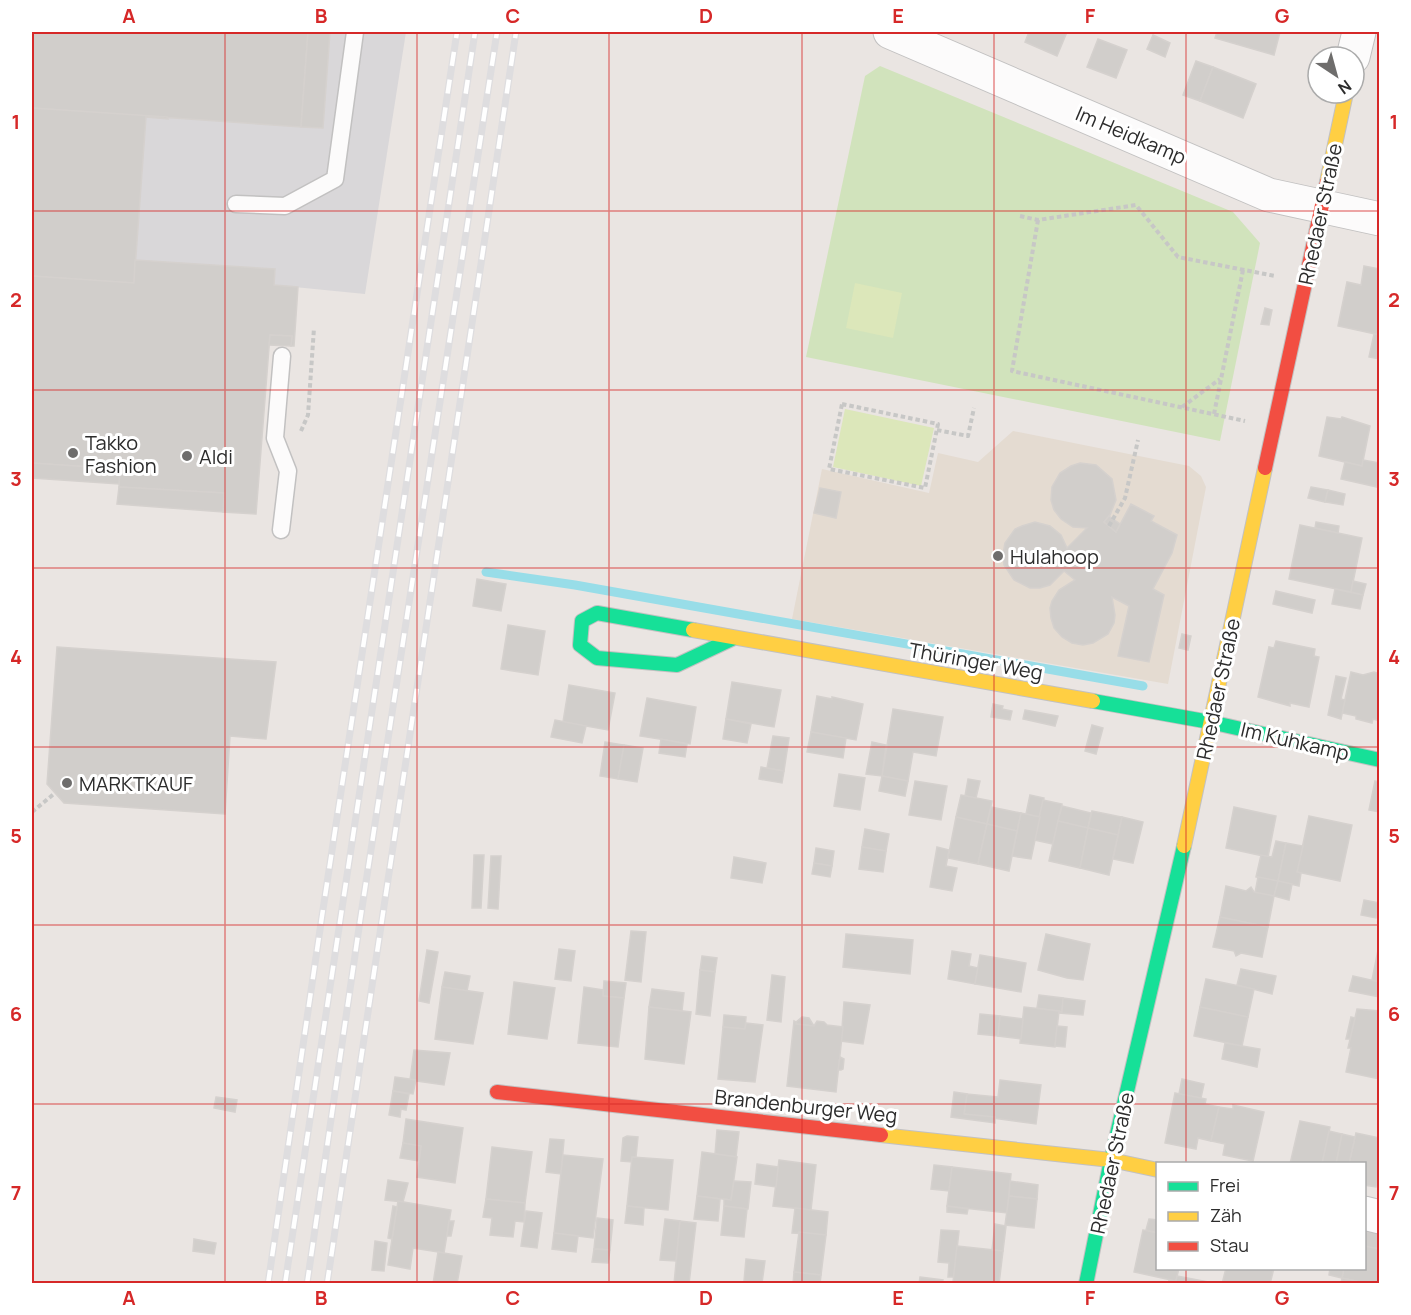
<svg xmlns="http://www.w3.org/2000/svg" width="1411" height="1315" font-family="Manrope,sans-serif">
<rect width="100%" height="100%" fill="#eae5e2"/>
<path fill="#d9d7d9" d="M32,32H406L365,294L274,285L275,269L134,283L32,276Z"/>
<path fill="#e4dbd1" d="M1013,431L1189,466L1201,476L1206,487L1168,684L792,619L822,469L929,493L938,453L978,462Z"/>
<path fill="#d1e3bc" d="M880,66L1233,212L1260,243L1220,441L806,357L865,76Z"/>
<g fill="#dce7ba">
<path d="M855,283L902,293L893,338L846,328Z"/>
<path d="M845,409L934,428L921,486L833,467Z"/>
</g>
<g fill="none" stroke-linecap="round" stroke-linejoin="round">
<path stroke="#98dde8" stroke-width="9" d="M486,572L575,585L1143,686"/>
</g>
<g fill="#d1cecb" stroke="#d5d1ce" stroke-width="1.5">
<path d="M32,32H308L301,127L32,108Z"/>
<path d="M308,32H330L323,128L301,127Z"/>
<path d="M1029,32H1067L1057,56L1025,42Z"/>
<path d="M1217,32H1280L1274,55L1215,38Z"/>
<path d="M1153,35L1170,43L1165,57L1147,49Z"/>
<path d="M1098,39L1127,50L1116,78L1087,67Z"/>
<path d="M1196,61L1213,67L1200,101L1183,95Z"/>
<path d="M1213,67L1256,84L1243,118L1200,101Z"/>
<path d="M32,108L167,117L168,119L146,117L134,283L32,276Z"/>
<path d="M135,260L275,269L274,285L298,287L294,346H291L292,336L270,335L256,514L223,512L224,493L119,487L120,469L32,463V276L134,283Z"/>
<path d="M1364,266L1380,269V335L1338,326L1347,282L1361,285Z"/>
<path d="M1265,308L1272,310L1269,325L1261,324Z"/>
<path d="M1374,334L1380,335V359L1369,357Z"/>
<path d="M270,335L292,336L291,346L269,345Z"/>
<path d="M1327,417L1341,419L1342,417L1370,426L1362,466L1319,456Z"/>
<path d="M1363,460L1380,463L1377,487L1341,479L1345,462L1362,466Z"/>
<path d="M32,463L120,469L119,484L32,478Z"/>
<path d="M1080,463L1096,465L1112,479L1116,500L1110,515L1104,522L1116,532L1131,504L1154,516L1151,521L1177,535L1172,553L1153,589L1164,595L1149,662L1118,656L1129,606L1112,597L1115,615L1114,623L1108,634L1093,643L1083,645L1072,643L1062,637L1054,628L1051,618L1050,608L1052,601L1059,590L1075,580L1064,571L1050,585L1040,588H1030L1014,580L1004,565L1003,554L1005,543L1015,529L1022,526L1035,522L1050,526L1061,535L1067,548L1087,528L1073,527L1061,519L1054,510L1051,500L1052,487L1060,473L1071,466Z"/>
<path d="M119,487L224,493L223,512L117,504Z"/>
<path d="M1311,487L1328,490L1325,502L1308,498Z"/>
<path d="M820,488L841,492L836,518L814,513Z"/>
<path d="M1328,490L1345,494L1343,505L1325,502Z"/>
<path d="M1109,516L1120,524L1116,532L1104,522Z"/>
<path d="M1316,522L1339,526L1338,533L1315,528Z"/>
<path d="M1300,525L1362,538L1351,592L1289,579Z"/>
<path d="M477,579L506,584L501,611L473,606Z"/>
<path d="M1353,581L1366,584L1363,595L1351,592Z"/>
<path d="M1335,589L1363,595L1360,609L1332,604Z"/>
<path d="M1276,591L1315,600L1312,613L1273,604Z"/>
<path d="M508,625L545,631L538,675L501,669Z"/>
<path d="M1182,634L1191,636L1188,650L1179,648Z"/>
<path d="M1276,641L1315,649L1314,656L1319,657L1309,707L1290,703V706L1258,697L1269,647L1274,648Z"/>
<path d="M57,647L276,662L266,739L230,736L225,814L64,803L47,784Z"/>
<path d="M1351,672L1363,675L1374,672L1380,674V721L1373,719L1372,723L1356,719V716L1342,713Z"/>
<path d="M1336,676L1346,678L1341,699L1345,700L1341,719L1328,715Z"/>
<path d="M732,682L781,690L774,727L726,719Z"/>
<path d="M569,685L615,693L608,730L563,722Z"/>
<path d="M817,696L832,699V697L863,704L856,740L811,732Z"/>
<path d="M647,698L696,707L690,744L640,736Z"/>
<path d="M993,704L1003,706L1002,709L1012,711L1010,720L991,717Z"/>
<path d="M893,709L943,717L936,756L913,752L908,781L882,776Z"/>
<path d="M1025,710L1058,716L1055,726L1023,719Z"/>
<path d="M726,719L751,724L747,743L723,739Z"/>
<path d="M555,720L586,726L582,743L551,737Z"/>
<path d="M1092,725L1103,728L1096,754L1085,751Z"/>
<path d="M811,732L846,738L843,758L807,752Z"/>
<path d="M773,736L789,738L784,771L767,768Z"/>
<path d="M661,739L687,744L685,757L659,753Z"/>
<path d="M605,742L624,745L618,779L600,776Z"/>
<path d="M872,742L886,745L882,776L866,774Z"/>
<path d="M624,745L643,748L637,782L618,779Z"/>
<path d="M761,767L784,771L782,783L759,779Z"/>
<path d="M839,774L865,778L860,810L834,806Z"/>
<path d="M882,776L908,781L905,796L879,791Z"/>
<path d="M968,779L980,781L976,798L965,796Z"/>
<path d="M915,781L947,786L941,820L909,815Z"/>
<path d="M1375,781L1380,782V812L1369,810Z"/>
<path d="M961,795L992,801L987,824L956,817Z"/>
<path d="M1030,795L1044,798L1040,817L1026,814Z"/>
<path d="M1043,800L1062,804L1053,844L1034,840Z"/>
<path d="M1062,806L1091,813L1088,828L1058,821Z"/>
<path d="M991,807L1021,813L1017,831L987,824Z"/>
<path d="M1234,807L1276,816L1268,857L1226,848Z"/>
<path d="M1092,811L1122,817L1118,835L1088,828Z"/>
<path d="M1021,813L1040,817L1031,859L1012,856Z"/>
<path d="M1309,816L1352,825L1340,881L1297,872Z"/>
<path d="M956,817L987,824L978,864L948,858Z"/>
<path d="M1122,817L1143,822L1133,863L1113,859Z"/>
<path d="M1058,821L1088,828L1080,868L1049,861Z"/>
<path d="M987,824L1017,831L1009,871L978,864Z"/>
<path d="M1088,828L1118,835L1109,875L1080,868Z"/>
<path d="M865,829L889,834L886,851L862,847Z"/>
<path d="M1276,841L1286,843L1278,881L1256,877L1261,855L1272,857Z"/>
<path d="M1286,843L1303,846L1297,872L1301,873L1299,886L1278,881Z"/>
<path d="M862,847L886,851L883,872L859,869Z"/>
<path d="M937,847L949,850L946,866L957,868L952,891L930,887Z"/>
<path d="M816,848L834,851L832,866L814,863Z"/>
<path d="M474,855H484L481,908H472Z"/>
<path d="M491,856H501L498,909L488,908Z"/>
<path d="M734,857L766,863L762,883L731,878Z"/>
<path d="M814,863L832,866L830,877L812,874Z"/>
<path d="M1258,877L1278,881L1274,896L1255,893Z"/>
<path d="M1278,881L1292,884L1289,900L1274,896Z"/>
<path d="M1226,886L1246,891L1251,887L1254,892L1274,896L1268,927L1220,917Z"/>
<path d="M1364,900L1380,903L1376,918L1361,915Z"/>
<path d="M1220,917L1268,927L1262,957L1241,953L1236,956L1234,951L1213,947Z"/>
<path d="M631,931L646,932L641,982L625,980Z"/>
<path d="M846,934L913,940L910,974L843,967Z"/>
<path d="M1046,934L1090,944L1083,980L1067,978L1038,970Z"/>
<path d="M559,949L575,951L571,981L555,979Z"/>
<path d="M427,950L438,952L429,1003L419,1001Z"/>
<path d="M1378,950H1380V982L1372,980Z"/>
<path d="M952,951L971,954L969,966L978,968L975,984L948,979Z"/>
<path d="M980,955L1026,963L1021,992L975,984Z"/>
<path d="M702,956L717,958L715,972L700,970Z"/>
<path d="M1241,969L1276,976L1272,994L1237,985Z"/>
<path d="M700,970L715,972L710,1016L696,1014Z"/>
<path d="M445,972L470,976L467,991L442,987Z"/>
<path d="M772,975L785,977L781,1022L767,1020Z"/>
<path d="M1353,976L1380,982V997L1349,991Z"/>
<path d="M1206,979L1254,989L1248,1017L1200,1007Z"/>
<path d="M604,981L626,983L624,998L603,996Z"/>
<path d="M514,982L555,988L547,1039L508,1034Z"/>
<path d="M442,987L483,993L473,1044L435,1039Z"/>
<path d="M584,987L603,990V996L624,998L618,1047L578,1043Z"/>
<path d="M652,989L684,993L682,1011L649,1007Z"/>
<path d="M1039,995L1063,998L1062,1012L1037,1008Z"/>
<path d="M1063,998L1085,1001L1083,1015L1059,1013V1011L1062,1012Z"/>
<path d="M844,1002L870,1005L863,1044L841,1041Z"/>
<path d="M649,1007L691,1012L684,1064L645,1059Z"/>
<path d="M1024,1007L1059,1011L1055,1047L1020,1043Z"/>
<path d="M1200,1007L1248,1017L1242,1046L1194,1036Z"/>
<path d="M1357,1009L1380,1011V1079L1346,1072L1351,1048H1348Z"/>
<path d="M980,1014L1000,1016L998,1036L978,1034Z"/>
<path d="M724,1015L746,1017L745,1029L723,1027Z"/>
<path d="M1000,1016L1023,1019L1021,1039L998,1036Z"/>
<path d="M802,1017L809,1018L814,1026L796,1024V1022Z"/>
<path d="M1351,1017L1355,1018L1350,1039H1346Z"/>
<path d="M794,1021L796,1022V1024L814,1026L817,1021L824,1022L827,1025L843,1027L836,1092L787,1086Z"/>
<path d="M746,1023L763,1025L755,1082L718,1079L723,1027L745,1029Z"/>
<path d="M1057,1026L1067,1027L1065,1047L1055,1046Z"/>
<path d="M1225,1043L1260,1049L1257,1067L1222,1059Z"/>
<path d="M414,1050L450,1053L444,1085L410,1080Z"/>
<path d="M840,1057L844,1059L843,1069L841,1070H838Z"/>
<path d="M395,1077L416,1080L413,1094L393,1091Z"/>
<path d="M1182,1079L1204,1084L1201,1098L1179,1094Z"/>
<path d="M1000,1080L1041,1085L1036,1124L964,1114L967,1094L998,1097Z"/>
<path d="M393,1091L409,1094L406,1110L401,1109L400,1117L389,1115Z"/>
<path d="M954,1092L967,1094L964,1114L995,1117V1123L951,1117Z"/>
<path d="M1175,1093L1206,1099L1205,1104L1219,1107L1211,1141L1198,1138L1196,1149L1165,1143Z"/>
<path d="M216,1097L237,1100L235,1112L214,1108Z"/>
<path d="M1233,1105L1264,1112L1253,1161L1223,1155L1225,1144L1211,1141L1219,1107L1233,1109Z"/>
<path d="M406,1119L463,1128L455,1183L417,1177L421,1146L403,1143Z"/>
<path d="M1300,1121L1330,1127L1322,1164H1290Z"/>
<path d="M717,1130L739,1132L736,1157L715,1154Z"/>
<path d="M1329,1131L1342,1134L1336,1164H1322Z"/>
<path d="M1356,1133L1380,1138V1169L1376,1187L1364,1185V1164H1349Z"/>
<path d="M1342,1134L1355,1137L1349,1164H1336Z"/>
<path d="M627,1136L638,1137L636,1157H632V1162L621,1161L623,1138Z"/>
<path d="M550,1139L564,1140L561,1174L546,1172Z"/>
<path d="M403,1143L421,1146L419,1161L400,1158Z"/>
<path d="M492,1147L532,1152L525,1203L486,1199Z"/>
<path d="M702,1152L737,1157L731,1200L697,1196Z"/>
<path d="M563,1155L603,1159L593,1238L554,1233Z"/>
<path d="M632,1157L673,1160L668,1210L627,1206Z"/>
<path d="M779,1160L816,1165L811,1210L773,1206Z"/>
<path d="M757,1164L778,1167L776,1187L755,1184Z"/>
<path d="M934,1165L952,1167L949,1191L931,1189Z"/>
<path d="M952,1167L1011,1174L1007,1213L947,1206Z"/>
<path d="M388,1180L408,1183L403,1202L385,1200Z"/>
<path d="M734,1181L751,1182L748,1209L724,1206V1199L731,1200Z"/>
<path d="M1010,1181L1038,1185L1037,1199L1009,1196Z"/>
<path d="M697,1196L720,1199L718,1221L694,1219Z"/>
<path d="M1009,1196L1037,1199L1034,1228L1005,1225Z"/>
<path d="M486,1199L525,1203L524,1222L515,1221L513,1237L490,1235L492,1218L483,1217Z"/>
<path d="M398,1201L451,1210L444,1253L413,1248L410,1269L388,1265Z"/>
<path d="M393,1206L397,1207L392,1239L388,1238Z"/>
<path d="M627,1206L644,1208L643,1225L625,1223Z"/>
<path d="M724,1206L747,1209L744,1237L721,1235Z"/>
<path d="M947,1206L968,1209L967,1214L947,1212Z"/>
<path d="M795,1208L828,1212L826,1235L792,1233Z"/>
<path d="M526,1211L542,1213L537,1248L521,1246Z"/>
<path d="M597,1218L613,1220L610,1250L594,1249Z"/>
<path d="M665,1219L680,1221L676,1261L660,1260Z"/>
<path d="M1149,1219L1158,1220V1233L1146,1230Z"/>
<path d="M449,1221H454L451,1236H447Z"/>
<path d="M680,1221L696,1223L689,1284H674Z"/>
<path d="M995,1224L1006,1226L1003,1251L992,1250Z"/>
<path d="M941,1230L959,1231L954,1277H948L949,1263L938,1262Z"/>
<path d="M1143,1230L1158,1233V1268H1179L1176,1281L1134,1272Z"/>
<path d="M1364,1231L1380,1234V1249L1364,1246Z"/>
<path d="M799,1232L826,1235L821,1275L794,1272Z"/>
<path d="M554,1233L578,1236L576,1252L552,1249Z"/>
<path d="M194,1239L216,1243L214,1254L193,1251Z"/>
<path d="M375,1241L387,1243L384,1271L372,1270Z"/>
<path d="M957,1246L1003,1251L999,1284L953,1282Z"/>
<path d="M1364,1246L1380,1249V1284H1369L1342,1278L1344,1268H1364Z"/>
<path d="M594,1249L610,1250L608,1263L592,1262Z"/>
<path d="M438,1252L462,1256L457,1284H433Z"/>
<path d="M746,1259L765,1261L762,1283L744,1281Z"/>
<path d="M1226,1268H1274L1270,1284H1222Z"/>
<path d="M1330,1268H1344L1342,1278L1329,1275Z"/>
<path d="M794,1272L821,1275L820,1284H793Z"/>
<path d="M1177,1276L1209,1282V1284H1168L1169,1280L1176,1281Z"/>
<path d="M920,1277L943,1280L942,1284H919Z"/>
<path d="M1342,1278L1369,1284H1338L1341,1283Z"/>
</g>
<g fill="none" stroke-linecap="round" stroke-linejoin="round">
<defs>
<g id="lane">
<path d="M236,204L285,206L335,179L355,32"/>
<path d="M281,530L288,471L275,438L282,356"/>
</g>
<g id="street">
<path d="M890,32L1269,195L1380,219"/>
<path d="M1353,57L1359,32"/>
<path d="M1364,1213L1380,1217"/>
</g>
<g id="fast">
<path d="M693,630L597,613L582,621L580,645L597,658L677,665L734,638"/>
<path d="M1093,701L1210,722L1380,760"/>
<path d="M1086,1284L1111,1160L1184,846"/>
</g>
<g id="slow">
<path d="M1327,182L1346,93"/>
<path d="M693,630L1093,701"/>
<path d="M1184,846L1265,468"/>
<path d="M881,1135L1111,1160L1158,1170"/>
</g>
<g id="jam">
<path d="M1265,468L1327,182"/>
<path d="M497,1092L881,1135"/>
</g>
</defs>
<use href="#lane" stroke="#c2c1c1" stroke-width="19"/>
<use href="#street" stroke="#c2c1c1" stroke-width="35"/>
<use href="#fast" stroke="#c2c1c1" stroke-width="16"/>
<use href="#slow" stroke="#c2c1c1" stroke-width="16"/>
<use href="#jam" stroke="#c2c1c1" stroke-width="16"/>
<g stroke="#c7c7c6" stroke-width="4" stroke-dasharray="4.5 3" stroke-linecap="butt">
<path d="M1020,216L1038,220L1136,205L1178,257L1275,276"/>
<path d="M1038,220L1012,371L1245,421"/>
<path d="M842,404L938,424L925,488L829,469Z"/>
<path d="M1182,407L1220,379"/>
<path d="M1214,414L1243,270"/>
<path d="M937,430L968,436L974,408"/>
<path d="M301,431L308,415L314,328"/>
<path d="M1109,526L1125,498L1138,440"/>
<path d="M32,812L55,793"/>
</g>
<use href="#lane" stroke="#fcfbfb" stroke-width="16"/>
<use href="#street" stroke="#fcfbfb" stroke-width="33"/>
<use href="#fast" stroke="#16e098" stroke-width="14"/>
<use href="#slow" stroke="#ffcf43" stroke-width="14"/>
<use href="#jam" stroke="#f24e42" stroke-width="14"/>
<defs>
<g id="rail">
<path d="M268,1284L322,916L457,32"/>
<path d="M285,1284L475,32"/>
<path d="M307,1284L360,921L497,32"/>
<path d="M327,1284L516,32"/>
</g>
</defs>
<use href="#rail" stroke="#dedddf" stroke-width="7"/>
<use href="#rail" stroke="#fff" stroke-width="4.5" stroke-dasharray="14" stroke-linecap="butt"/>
</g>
<path fill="none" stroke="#d62828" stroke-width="1.5" stroke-opacity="0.55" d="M225,32V1284M417,32V1284M609,32V1284M802,32V1284M994,32V1284M1186,32V1164M32,211H1380M32,390H1380M32,568H1380M32,747H1380M32,925H1380M32,1104H1380M1186,1268V1284"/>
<g fill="#6e6d6c" stroke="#fff" stroke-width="2">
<circle cx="73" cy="453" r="6"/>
<circle cx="187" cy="456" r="6"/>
<circle cx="998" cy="556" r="6"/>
<circle cx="67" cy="783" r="6"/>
</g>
<g text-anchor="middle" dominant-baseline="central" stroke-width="6" stroke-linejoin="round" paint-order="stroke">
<g font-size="20" fill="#2c2c2c" stroke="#fff">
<text transform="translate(1131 135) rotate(23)">Im Heidkamp</text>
<text transform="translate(1320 214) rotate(-78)">Rhedaer Straße</text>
<text transform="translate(976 661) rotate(10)">Thüringer Weg</text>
<text transform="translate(1218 689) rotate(-78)">Rhedaer Straße</text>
<text transform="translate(1295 741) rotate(13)">Im Kuhkamp</text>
<text transform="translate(806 1106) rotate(6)">Brandenburger Weg</text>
<text transform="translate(1112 1163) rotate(-78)">Rhedaer Straße</text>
</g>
<g font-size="20" fill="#2c2c2c" stroke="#fff" text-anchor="start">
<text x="85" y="442">Takko<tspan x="85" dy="23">Fashion</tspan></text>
<text x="199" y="456">Aldi</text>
<text x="1010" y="556">Hulahoop</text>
<text x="79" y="783">MARKTKAUF</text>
</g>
</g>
<rect width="1411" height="1315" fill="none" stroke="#ffffff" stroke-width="66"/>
<rect x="1156" y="1162" width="210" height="108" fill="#ffffff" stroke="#ababab" stroke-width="1.5"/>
<rect x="1168" y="1182" width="30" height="9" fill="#16e098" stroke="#ababab" stroke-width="1.5"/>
<text x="1210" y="1192" font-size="18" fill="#2c2c2c">Frei</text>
<rect x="1168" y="1212" width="30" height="9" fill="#ffcf43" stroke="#ababab" stroke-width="1.5"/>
<text x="1210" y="1222" font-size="18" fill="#2c2c2c">Zäh</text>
<rect x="1168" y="1242" width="30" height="9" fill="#f24e42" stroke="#ababab" stroke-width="1.5"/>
<text x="1210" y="1252" font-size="18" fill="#2c2c2c">Stau</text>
<g transform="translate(1336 75) rotate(144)"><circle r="28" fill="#ffffff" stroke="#ababab" stroke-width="1.5"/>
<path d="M0-4.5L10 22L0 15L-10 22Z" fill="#6e6d6c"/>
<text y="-9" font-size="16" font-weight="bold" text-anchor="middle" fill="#2c2c2c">N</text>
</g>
<rect x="33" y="33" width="1345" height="1249" fill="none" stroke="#d62828" stroke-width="2"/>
<g font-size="20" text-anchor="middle" font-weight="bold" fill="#d62828">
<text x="129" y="23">A</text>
<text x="321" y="23">B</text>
<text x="513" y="23">C</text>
<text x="706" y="23">D</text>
<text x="898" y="23">E</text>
<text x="1090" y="23">F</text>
<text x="1282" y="23">G</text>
<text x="16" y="129">1</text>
<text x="1394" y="129">1</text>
<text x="16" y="307">2</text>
<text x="1394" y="307">2</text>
<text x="16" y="486">3</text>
<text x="1394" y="486">3</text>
<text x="16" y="664">4</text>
<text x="1394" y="664">4</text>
<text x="16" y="843">5</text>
<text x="1394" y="843">5</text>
<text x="16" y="1021">6</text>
<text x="1394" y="1021">6</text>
<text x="16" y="1200">7</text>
<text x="1394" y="1200">7</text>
<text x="129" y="1305">A</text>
<text x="321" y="1305">B</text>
<text x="513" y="1305">C</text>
<text x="706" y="1305">D</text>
<text x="898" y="1305">E</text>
<text x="1090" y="1305">F</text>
<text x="1282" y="1305">G</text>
</g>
</svg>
